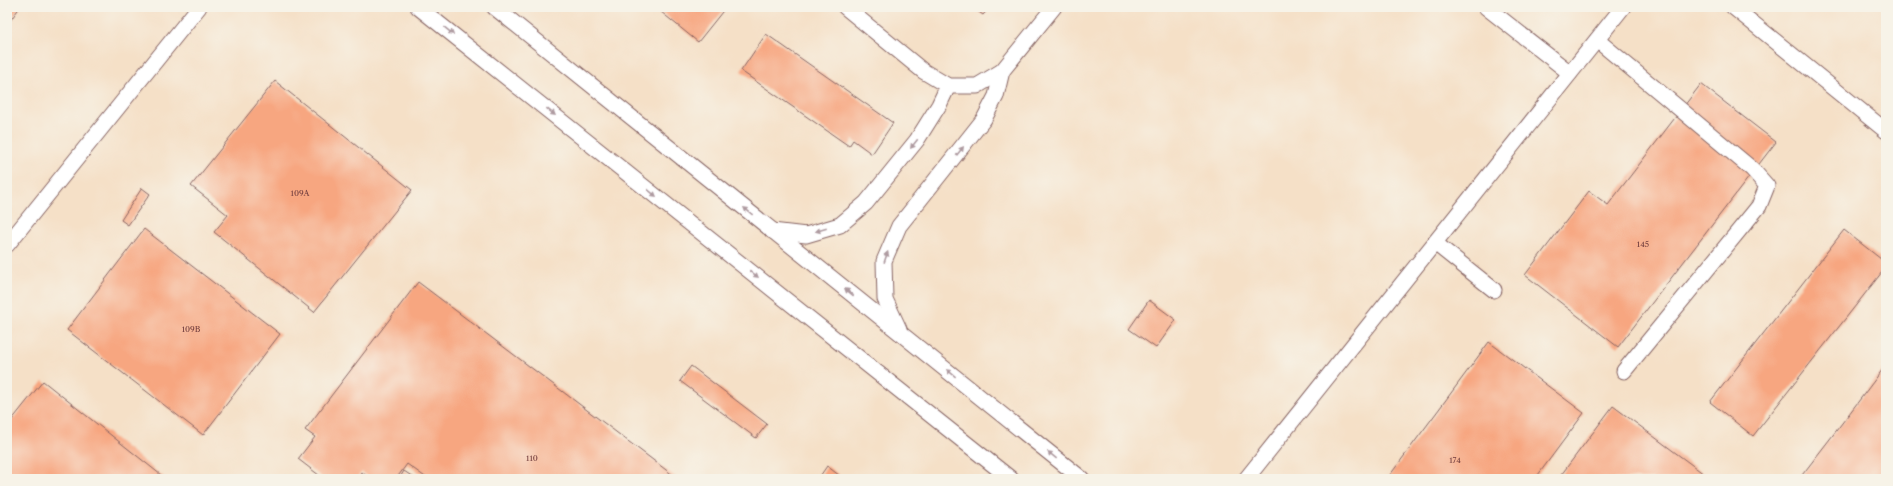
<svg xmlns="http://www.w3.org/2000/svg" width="1893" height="486" font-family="'Libre Caslon Text',serif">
<rect width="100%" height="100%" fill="#f7f3e8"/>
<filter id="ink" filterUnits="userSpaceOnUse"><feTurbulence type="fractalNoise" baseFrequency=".025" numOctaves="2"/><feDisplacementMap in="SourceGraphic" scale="8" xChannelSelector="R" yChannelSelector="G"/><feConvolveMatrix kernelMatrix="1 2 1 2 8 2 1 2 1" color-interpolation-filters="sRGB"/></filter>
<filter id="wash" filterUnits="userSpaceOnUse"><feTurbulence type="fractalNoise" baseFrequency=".012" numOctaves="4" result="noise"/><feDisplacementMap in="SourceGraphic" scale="16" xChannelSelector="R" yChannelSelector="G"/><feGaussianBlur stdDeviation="0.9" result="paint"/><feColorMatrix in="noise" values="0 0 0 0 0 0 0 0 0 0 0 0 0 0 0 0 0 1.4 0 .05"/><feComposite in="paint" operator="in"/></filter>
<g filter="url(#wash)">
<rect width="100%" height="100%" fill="#f5e0c7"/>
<g id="blocks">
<g fill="#f7a680">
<path d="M7,7H20L7,25Z"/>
<path d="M655,7H726L698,42Z"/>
<path d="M972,7H990L983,15Z"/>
<path d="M766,34L893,123L872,154L853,140L849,146L741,71Z"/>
<path d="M275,81L412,190L314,312L214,232L228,215L191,186Z"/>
<path d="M1701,84L1776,142L1618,347L1525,275L1589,191L1608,205Z"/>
<path d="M142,188L150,194L128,225L121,220Z"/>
<path d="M144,229L280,334L203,435L67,330Z"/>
<path d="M1844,230L1886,263V267L1753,436L1710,402Z"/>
<path d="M418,282L678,479H428L407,464L396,479H370L362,472L356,479H324L298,459L315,437L305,430Z"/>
<path d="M1149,300L1176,320L1156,348L1129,329Z"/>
<path d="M1489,342L1584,413L1535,479H1387Z"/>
<path d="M1886,365V479H1799L1833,435Z"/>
<path d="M691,366L767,424L756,438L680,381Z"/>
<path d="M43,381L166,479H7V426Z"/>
<path d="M1613,406L1708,477L1707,479H1558Z"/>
<path d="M827,466L844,479H818Z"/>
<path d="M404,471L416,479H399Z"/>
</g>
</g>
</g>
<g filter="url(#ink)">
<use href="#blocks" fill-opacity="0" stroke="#866362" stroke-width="1"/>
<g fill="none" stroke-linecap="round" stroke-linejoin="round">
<defs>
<g id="service">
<path d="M418,7L1011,479"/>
<path d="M494,7L1082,479"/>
<path d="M845,7L923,71L948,86H977L1002,71L1054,7"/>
<path d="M1486,7L1570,73"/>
<path d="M1733,7L1886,131"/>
<path d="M1597,40L1752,169L1767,186L1759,206L1624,371"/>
<path d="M772,231L806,235L840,225L866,203L917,140L939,105L948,86"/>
<path d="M1435,243L1494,290"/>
<path d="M7,245L199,7"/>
<path d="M899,329L885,299L884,261L899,226L984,119L996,96L1002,71"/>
<path d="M1246,479L1623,7"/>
</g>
</defs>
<use href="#service" stroke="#866362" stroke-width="17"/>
<use href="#service" stroke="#fff" stroke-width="15"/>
</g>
<defs><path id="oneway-solid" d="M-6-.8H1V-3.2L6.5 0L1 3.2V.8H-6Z"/></defs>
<g fill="#ae9aa0">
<use href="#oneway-solid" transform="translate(449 31) rotate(39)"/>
<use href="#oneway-solid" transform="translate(551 112) rotate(39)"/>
<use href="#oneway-solid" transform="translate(914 144) rotate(128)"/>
<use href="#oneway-solid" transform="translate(960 151) rotate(-51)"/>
<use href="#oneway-solid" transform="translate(652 193) rotate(39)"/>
<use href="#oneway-solid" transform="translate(748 211) rotate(-141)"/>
<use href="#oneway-solid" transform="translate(821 230) rotate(164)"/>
<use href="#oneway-solid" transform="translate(886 257) rotate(-71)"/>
<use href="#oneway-solid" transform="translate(754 274) rotate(39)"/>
<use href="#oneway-solid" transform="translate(849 292) rotate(-141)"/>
<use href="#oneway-solid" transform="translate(951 373) rotate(-141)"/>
<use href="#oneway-solid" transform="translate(1052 455) rotate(-141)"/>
</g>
</g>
<g text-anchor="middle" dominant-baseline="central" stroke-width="3" stroke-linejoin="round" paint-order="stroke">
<g font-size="8" fill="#754140">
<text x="300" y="193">109A</text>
<text x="1643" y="244">145</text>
<text x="191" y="329">109B</text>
<text x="532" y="458">110</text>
<text x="1455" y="460">174</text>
</g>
</g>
<rect width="1893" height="486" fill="none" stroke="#f7f3e8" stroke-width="24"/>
</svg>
